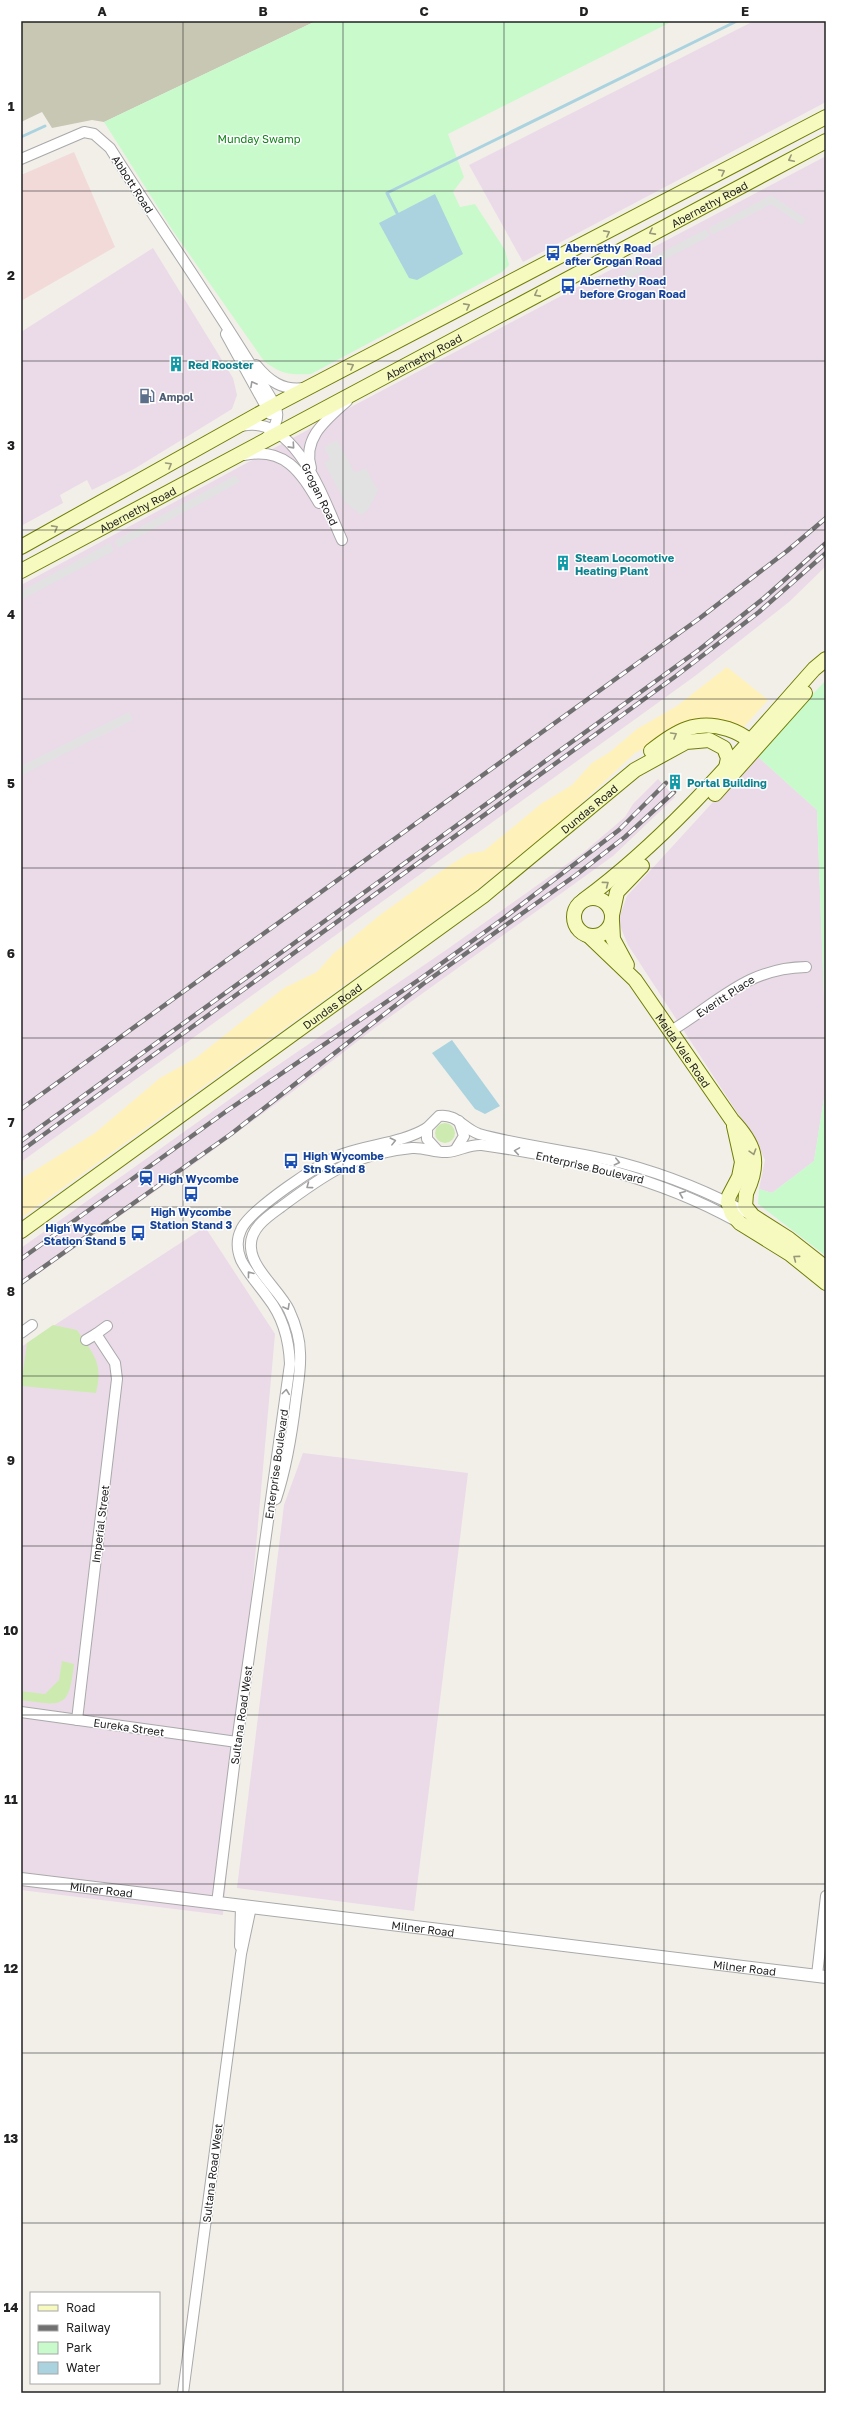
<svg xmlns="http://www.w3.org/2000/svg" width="847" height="2414" font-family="'Golos Text',sans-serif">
<rect width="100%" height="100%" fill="#f2efe9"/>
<path fill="#f2dad9" d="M74,152L115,247L21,301V175Z"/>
<g fill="#ebdbe8">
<path d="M754,21H826V102L523,262L469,165Z"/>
<path d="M826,156V566L789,602L695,676L21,1162V585L315,426Z"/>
<path d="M153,248L233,378L237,395L232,409L134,469L92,490L87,480L60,495L63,503L21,526V332Z"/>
<path d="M756,755L817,810L826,1052V1086L814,1161L772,1193L759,1189L765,1160L757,1143L628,945L618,921L627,896Z"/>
<path d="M658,779L675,797L613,856L376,1027L292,1092L201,1159L21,1286V1248L265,1074L449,948L584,852L625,817L633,804Z"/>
<path d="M205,1227L275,1334L223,1915L21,1890V1347Z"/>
<path d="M303,1453L468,1473L414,1911L237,1888L284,1505Z"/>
</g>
<path fill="#c7c7b4" d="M21,21H316L104,122L92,120L52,128L42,112L21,122Z"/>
<g fill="#cdebb0">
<circle cx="445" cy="1133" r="10"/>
<path d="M53,1325L77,1330C93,1354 104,1363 96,1393L21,1386L27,1343Z"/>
<path d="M62,1661L74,1664C69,1709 63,1706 21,1700V1691L45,1694L59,1680Z"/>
</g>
<path fill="#fff1ba" d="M727,667L768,700L734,738L720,733L689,732L664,737L635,753L563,820L475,891L21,1218V1179L95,1133L160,1078L196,1058L284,988L317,972L333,954L380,915L447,867L468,854L484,851L541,804L572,785L592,763L610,752L637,729L677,706Z"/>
<g fill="#c8facc">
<path d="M316,21H673L448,134L464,177L453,192L460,207L475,204L505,250L509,265L502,272L311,374C289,375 281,374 264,361L173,231L104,122Z"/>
<path d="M826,680V1052L817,810L756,755Z"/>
<path d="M826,1086V1256L758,1204L759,1189L772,1193L814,1161Z"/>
</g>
<g fill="#e2e2e2">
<path d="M771,195L806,219L802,225L771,204L712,235L709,228Z"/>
<path d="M706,229L710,236L628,279L624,272Z"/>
<path d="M337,440L355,473L366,468L378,491L367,511L361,515L345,502L324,463L330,459L324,447Z"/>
<path d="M236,475L240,482L118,548L114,541Z"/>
<path d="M110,543L114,551L21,600V591Z"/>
<path d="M129,712L133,720L22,775L21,766Z"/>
</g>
<g fill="#aad3df">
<path d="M435,194L463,254L417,280L409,278L379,223Z"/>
<path d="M452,1040L500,1106L485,1114L475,1109L432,1053Z"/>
</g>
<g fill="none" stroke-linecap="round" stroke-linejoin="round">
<g stroke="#aad3df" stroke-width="3">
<path d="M21,137L45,126"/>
<path d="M397,213L387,193L737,21"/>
</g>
<defs>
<g id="minor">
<path d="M21,159L84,132L94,134L110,148C164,234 224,317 275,405C281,417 274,430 265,439"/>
<path d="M226,334L270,414"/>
<path d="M256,365C269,381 283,391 304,388"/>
<path d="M242,426C296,413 325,503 342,540"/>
<path d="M244,455C285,447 300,471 319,503"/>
<path d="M311,468C302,438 326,420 347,401"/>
<path d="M671,1031C719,1002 747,968 806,967"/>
<path d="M456,1149L464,1136L459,1121"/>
<path d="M437,1150L427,1139V1128L439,1116C456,1113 464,1129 479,1134C526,1147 575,1151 622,1163C667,1175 710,1192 751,1215"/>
<path d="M21,1333L32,1325"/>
<path d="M86,1340L96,1334"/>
<path d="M276,1499C287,1466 292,1433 296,1399C298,1384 301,1368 300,1353C300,1339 295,1323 289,1310C280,1291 252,1269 251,1248C249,1229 267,1217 281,1207C325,1174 355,1153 412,1148C424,1147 436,1153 447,1152C460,1151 469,1144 482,1145C572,1158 657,1177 736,1221"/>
<path d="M21,1712L237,1742"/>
<path d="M77,1720L117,1379L115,1363L96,1334L107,1326"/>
<path d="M217,1903L237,1742L290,1364C289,1340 283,1317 268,1298C259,1285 248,1274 241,1260C237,1250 236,1240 241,1230C248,1211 322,1161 343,1154C371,1144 402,1143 427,1128"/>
<path d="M240,1946L241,1906"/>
<path d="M817,1975L826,1896"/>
<path d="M183,2393L241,1954L251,1907"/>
</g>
<g id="tertiary">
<path id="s1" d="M21,1879L826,1977"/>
</g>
<g id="secondary">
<path d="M21,547L275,405L826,117"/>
<path id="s2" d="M21,571L826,141"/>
<path d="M651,751C676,731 696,719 728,729C737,732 743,735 750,741L751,750"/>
<path d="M715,794L805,693"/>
<circle cx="593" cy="917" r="19"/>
<path d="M584,900C672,835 741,751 814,669L826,659"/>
<path d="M612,915L617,892L642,866"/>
<path d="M612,921L613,939L627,965"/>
<path id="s3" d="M589,936L635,980L732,1120C754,1143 761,1161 747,1191"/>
<path d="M734,1126L742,1162L739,1177L729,1196L728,1202L732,1214L740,1223L790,1254L826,1283"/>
<path d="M746,1194L745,1206L753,1216L789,1239L826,1268"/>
<path id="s4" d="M21,1231L483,896L635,770L686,742L709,740L724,748L728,758L726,768"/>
</g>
</defs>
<use href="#minor" stroke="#a9a9a9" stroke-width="12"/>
<use href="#tertiary" stroke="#a9a9a9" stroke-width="14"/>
<use href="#secondary" stroke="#707d05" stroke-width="16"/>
<use href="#minor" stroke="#fff" stroke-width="10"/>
<use href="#tertiary" stroke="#fff" stroke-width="12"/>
<use href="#secondary" stroke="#f7fabf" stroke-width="14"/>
<defs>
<g id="rail">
<path d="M21,1109L700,618L787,551L826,518"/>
<path d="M21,1141L700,649L764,598L826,543"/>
<path d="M21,1151L676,676L759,612L826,553"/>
<path d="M21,1259L228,1110L420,979L504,918L619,830L666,783"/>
<path d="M21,1283L231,1134L423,984L576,875L625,837L674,792"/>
</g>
</defs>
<use href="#rail" stroke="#707070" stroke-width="4.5"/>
<use href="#rail" stroke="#fff" stroke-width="3" stroke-dasharray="9" stroke-linecap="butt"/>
</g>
<defs><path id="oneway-chevron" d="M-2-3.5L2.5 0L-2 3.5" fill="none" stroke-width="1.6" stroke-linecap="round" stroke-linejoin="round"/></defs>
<g stroke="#979978">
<use href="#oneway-chevron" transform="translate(791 159) rotate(153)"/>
<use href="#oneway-chevron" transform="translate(722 172) rotate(-28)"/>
<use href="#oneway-chevron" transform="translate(652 232) rotate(152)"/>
<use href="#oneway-chevron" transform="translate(607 233) rotate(-28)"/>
<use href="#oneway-chevron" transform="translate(537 294) rotate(152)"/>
<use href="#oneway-chevron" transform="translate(467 306) rotate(-28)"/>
<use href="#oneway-chevron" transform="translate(351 366) rotate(-28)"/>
<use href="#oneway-chevron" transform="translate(169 465) rotate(-30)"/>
<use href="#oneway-chevron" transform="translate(55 528) rotate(-29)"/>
<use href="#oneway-chevron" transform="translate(674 735) rotate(-30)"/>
<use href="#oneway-chevron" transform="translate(606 884) rotate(-37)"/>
<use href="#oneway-chevron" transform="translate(753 1152) rotate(73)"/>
<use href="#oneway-chevron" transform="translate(796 1258) rotate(-143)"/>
</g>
<g stroke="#9c9c9c">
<use href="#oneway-chevron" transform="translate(253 384) rotate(-119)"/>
<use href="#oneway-chevron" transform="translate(292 446) rotate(48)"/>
<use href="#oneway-chevron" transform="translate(393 1141) rotate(-14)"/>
<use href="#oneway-chevron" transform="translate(517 1151) rotate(-171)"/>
<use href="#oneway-chevron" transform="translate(617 1162) rotate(13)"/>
<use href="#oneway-chevron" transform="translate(309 1186) rotate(143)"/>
<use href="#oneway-chevron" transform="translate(682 1194) rotate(-158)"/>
<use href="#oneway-chevron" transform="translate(250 1274) rotate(-128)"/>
<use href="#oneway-chevron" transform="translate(287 1307) rotate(61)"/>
<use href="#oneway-chevron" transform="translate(286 1392) rotate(-83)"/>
</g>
<path fill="none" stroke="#222" stroke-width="1" stroke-opacity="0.55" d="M183,21V2393M343,21V2393M504,21V2393M664,21V2393M21,191H826M21,361H826M21,530H826M21,699H826M21,868H826M21,1038H826M21,1207H826M21,1376H826M21,1546H826M21,1715H826M21,1884H826M21,2053H826M21,2223H826"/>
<defs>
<symbol id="bus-bare" viewBox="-9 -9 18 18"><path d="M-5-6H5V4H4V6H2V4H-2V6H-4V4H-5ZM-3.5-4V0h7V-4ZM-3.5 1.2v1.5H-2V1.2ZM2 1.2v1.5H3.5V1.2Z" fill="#1a4fb4" stroke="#fff" stroke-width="2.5" paint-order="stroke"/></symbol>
<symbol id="building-bare" viewBox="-9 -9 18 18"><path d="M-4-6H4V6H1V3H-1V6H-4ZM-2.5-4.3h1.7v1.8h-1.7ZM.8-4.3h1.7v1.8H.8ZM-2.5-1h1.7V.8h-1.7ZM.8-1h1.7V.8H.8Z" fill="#0f9aa8" stroke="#fff" stroke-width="2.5" paint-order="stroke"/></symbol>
<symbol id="fuel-bare" viewBox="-9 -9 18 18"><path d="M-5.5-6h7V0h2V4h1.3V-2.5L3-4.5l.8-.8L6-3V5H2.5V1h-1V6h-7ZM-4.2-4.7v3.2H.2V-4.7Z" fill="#5c6f8a" stroke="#fff" stroke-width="2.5" paint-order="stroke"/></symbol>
<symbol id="station-bare" viewBox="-9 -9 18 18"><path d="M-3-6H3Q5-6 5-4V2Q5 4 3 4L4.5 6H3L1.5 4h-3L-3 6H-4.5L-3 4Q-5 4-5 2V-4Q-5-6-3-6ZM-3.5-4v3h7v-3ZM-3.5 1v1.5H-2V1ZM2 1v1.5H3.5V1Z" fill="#1a4fb4" stroke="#fff" stroke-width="2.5" paint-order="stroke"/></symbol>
</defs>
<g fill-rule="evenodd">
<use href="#bus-bare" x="542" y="242" width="22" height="22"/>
<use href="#bus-bare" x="557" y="275" width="22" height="22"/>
<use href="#building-bare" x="165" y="353" width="22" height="22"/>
<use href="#fuel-bare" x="136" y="385" width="22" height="22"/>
<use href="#building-bare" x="552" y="552" width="22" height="22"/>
<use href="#building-bare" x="664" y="771" width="22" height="22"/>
<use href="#bus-bare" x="280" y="1150" width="22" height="22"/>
<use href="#station-bare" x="135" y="1167" width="22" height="22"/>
<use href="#bus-bare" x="180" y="1183" width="22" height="22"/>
<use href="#bus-bare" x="127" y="1222" width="22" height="22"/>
</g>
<g text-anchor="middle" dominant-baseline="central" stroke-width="3" stroke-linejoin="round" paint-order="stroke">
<g font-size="11" fill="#0c8416" stroke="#fff">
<text x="259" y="138">Munday Swamp</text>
</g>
<g font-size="11" fill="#222" stroke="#fff">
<text transform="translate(133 184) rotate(57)">Abbott Road</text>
<text stroke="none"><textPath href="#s2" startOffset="780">Abernethy Road</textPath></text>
<text stroke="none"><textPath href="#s2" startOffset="456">Abernethy Road</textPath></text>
<text transform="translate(320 494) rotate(64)">Grogan Road</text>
<text stroke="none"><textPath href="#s2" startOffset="132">Abernethy Road</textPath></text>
<text stroke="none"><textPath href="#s4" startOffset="708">Dundas Road</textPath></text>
<text transform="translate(725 996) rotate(-33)">Everitt Place</text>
<text stroke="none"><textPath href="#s4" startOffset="384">Dundas Road</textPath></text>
<text stroke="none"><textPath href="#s3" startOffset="149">Maida Vale Road</textPath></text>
<text transform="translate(590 1167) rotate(13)">Enterprise Boulevard</text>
<text transform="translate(276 1464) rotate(-82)">Enterprise Boulevard</text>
<text transform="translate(100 1524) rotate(-83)">Imperial Street</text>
<text transform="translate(241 1715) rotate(-82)">Sultana Road West</text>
<text transform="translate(129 1727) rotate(8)">Eureka Street</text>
<text stroke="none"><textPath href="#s1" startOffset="81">Milner Road</textPath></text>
<text stroke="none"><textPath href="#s1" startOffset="405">Milner Road</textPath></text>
<text stroke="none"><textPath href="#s1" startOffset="729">Milner Road</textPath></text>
<text transform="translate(212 2173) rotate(-83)">Sultana Road West</text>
</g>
<g font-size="11" font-weight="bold" fill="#164399" stroke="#fff" text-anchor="start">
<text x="565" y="247">Abernethy Road<tspan x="565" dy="13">after Grogan Road</tspan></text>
<text x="580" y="280">Abernethy Road<tspan x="580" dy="13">before Grogan Road</tspan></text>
<text x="303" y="1155">High Wycombe<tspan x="303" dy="13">Stn Stand 8</tspan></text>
<text x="158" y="1178">High Wycombe</text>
<text x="191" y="1211" text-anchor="middle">High Wycombe<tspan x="191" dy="13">Station Stand 3</tspan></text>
<text x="126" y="1227" text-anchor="end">High Wycombe<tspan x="126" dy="13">Station Stand 5</tspan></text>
</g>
<g font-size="11" font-weight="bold" fill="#0d838f" stroke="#fff" text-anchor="start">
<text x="188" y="364">Red Rooster</text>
<text x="575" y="557">Steam Locomotive<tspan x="575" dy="13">Heating Plant</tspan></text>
<text x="687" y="782">Portal Building</text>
</g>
<g font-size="11" font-weight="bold" fill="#4e5e75" stroke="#fff" text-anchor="start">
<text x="159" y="396">Ampol</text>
</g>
</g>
<rect width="847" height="2414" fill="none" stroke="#ffffff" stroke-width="44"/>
<rect x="30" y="2292" width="130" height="92" fill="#ffffff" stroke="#a7a7a7"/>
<rect x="38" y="2305" width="20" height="6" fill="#f7fabf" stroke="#a7a7a7"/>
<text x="66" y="2312" font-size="12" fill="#222222">Road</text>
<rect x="38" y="2325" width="20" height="6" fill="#707070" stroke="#a7a7a7"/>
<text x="66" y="2332" font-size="12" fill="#222222">Railway</text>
<rect x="38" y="2342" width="20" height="12" fill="#c8facc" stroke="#a7a7a7"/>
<text x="66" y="2352" font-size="12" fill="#222222">Park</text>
<rect x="38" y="2362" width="20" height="12" fill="#aad3df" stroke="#a7a7a7"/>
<text x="66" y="2372" font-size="12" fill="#222222">Water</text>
<rect x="22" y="22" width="803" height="2370" fill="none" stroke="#222" stroke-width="1.5"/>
<g font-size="13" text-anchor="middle" font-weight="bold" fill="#222">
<text x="102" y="16">A</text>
<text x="263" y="16">B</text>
<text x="424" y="16">C</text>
<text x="584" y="16">D</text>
<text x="745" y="16">E</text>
<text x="11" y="111">1</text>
<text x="11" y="280">2</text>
<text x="11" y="450">3</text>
<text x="11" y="619">4</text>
<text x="11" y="788">5</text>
<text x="11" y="958">6</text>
<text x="11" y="1127">7</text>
<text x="11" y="1296">8</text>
<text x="11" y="1465">9</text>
<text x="11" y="1635">10</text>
<text x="11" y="1804">11</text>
<text x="11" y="1973">12</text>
<text x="11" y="2143">13</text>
<text x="11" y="2312">14</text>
</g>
</svg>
